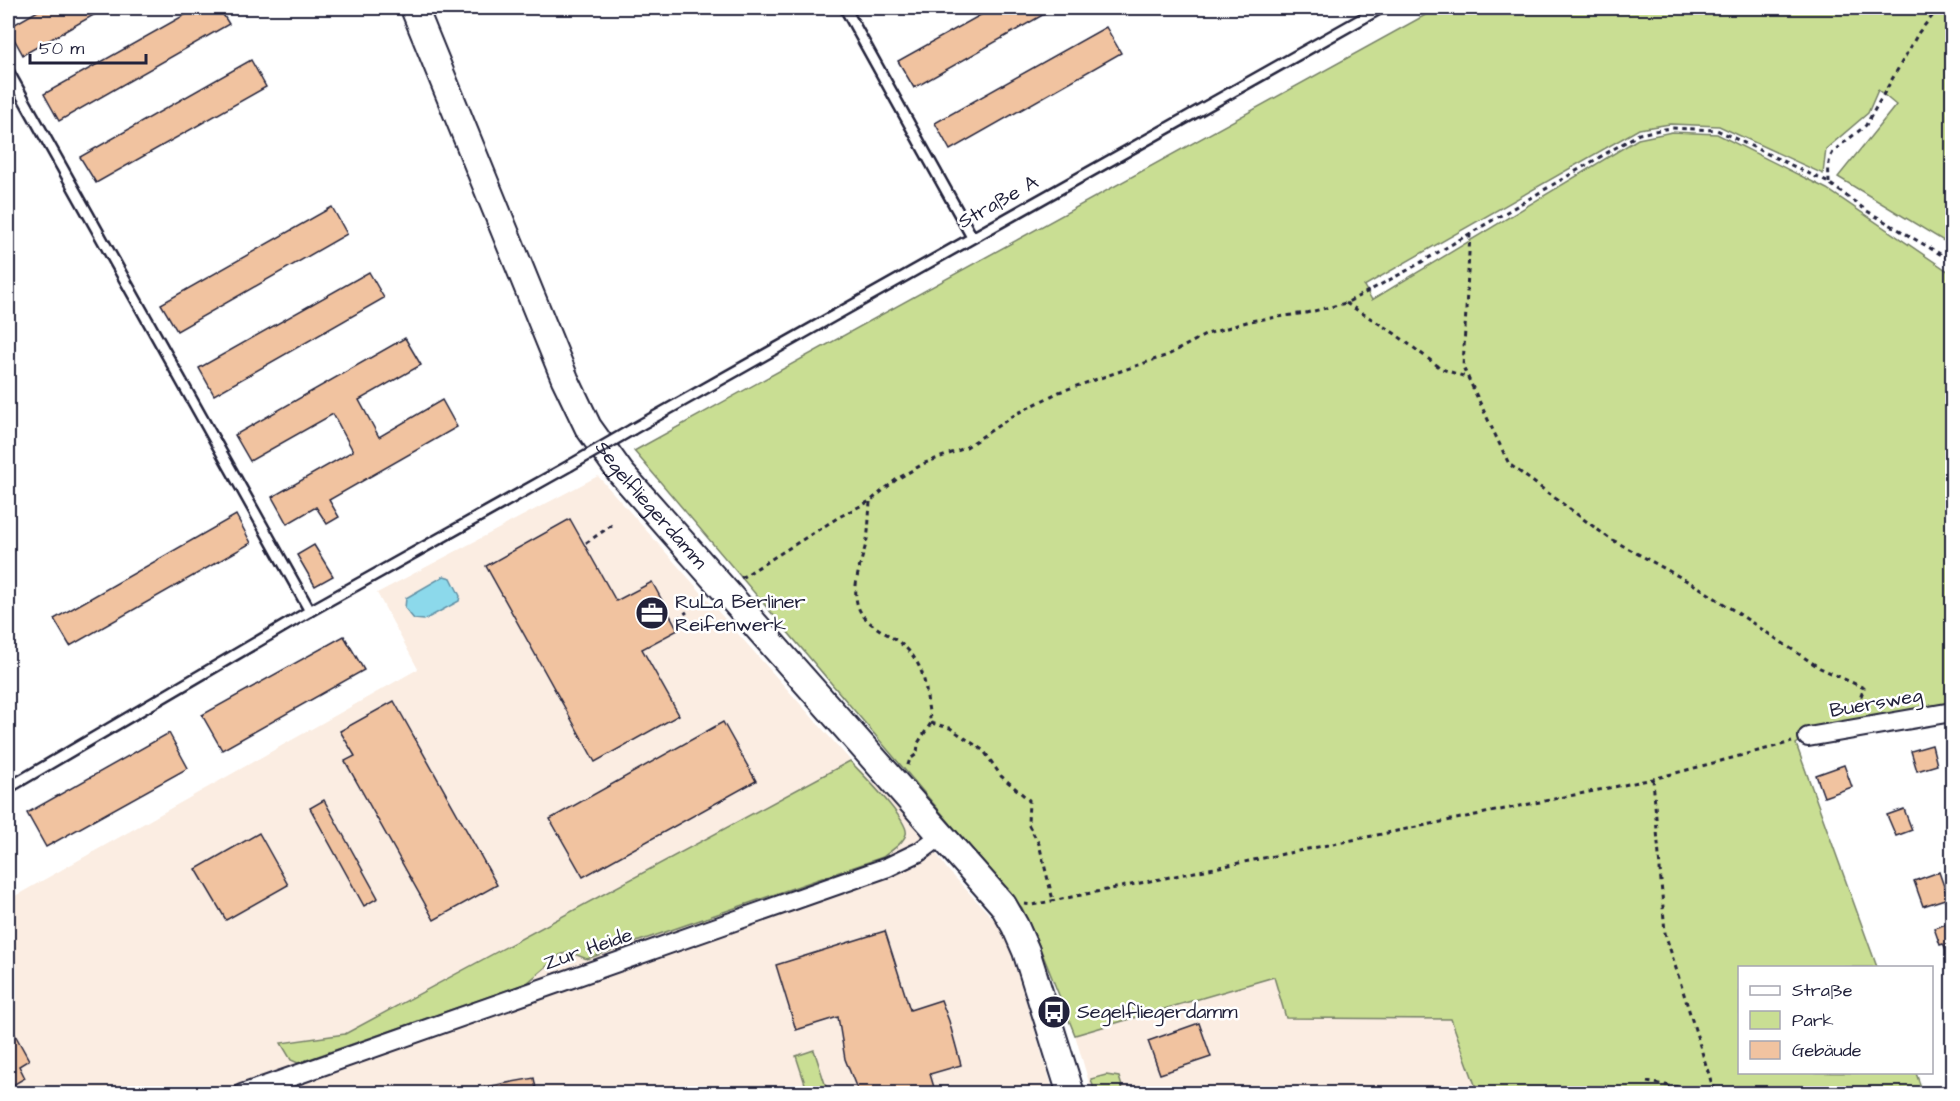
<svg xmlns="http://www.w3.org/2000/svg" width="1960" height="1101" font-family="'Architects Daughter',sans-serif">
<rect width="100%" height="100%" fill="#fff"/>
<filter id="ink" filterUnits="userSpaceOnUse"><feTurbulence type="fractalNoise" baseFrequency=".0167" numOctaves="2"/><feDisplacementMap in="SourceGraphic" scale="12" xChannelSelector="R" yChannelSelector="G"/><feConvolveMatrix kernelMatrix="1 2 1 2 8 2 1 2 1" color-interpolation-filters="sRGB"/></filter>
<g filter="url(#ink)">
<g fill="#fbede2">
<path d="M598,476L850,760L913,819L947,869L1000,926L1009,946L1054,1093H8V900L418,669L377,593Z"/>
<path d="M1274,977L1286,1018L1451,1019L1478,1093H1092L1075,1035Z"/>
</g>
<g fill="#c9de93" stroke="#768067" stroke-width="1.5">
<path d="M1438,8H1952V38L1946,46L1952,52V246L1838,177L1896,105L1878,90L1868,113L1826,149L1823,174L1719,126L1670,124L1639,129L1364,286L1372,300L1638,139L1672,132L1717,134L1827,189L1952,274V704L1817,728L1796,744L1877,967L1740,968V1072L1916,1073L1923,1093H1478L1451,1019L1286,1018L1274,977L1075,1035L1036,938L1022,908L634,451Z"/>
<path d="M850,761C861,773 910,821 906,834C903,844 890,851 883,857L587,959L569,952L560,955L527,983L298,1063L291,1060L281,1043L345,1034Z"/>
<path d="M814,1050L828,1093H808L796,1056Z"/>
<path d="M1106,1075L1119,1077L1124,1093H1095L1091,1079Z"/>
</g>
<path fill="#8cd9eb" stroke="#6290a5" stroke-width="1.5" d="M444,576L451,578L460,596L459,601L424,620L414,619L405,608L406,598Z"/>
<g fill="#f1c3a0" stroke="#22223b" stroke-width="1.5">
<path d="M43,8H106L23,55L8,28Z"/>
<path d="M197,8H219L229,24L59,121L44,94Z"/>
<path d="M993,8H1055L914,88L898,61Z"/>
<path d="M1106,27L1121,53L950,150L935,123Z"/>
<path d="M251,60L266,87L96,183L80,157Z"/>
<path d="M332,207L347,234L177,331L161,304Z"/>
<path d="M369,272L384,298L214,395L199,368Z"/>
<path d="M405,338L421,365L359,400L379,437L442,400L457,427L329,500L339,517L327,524L316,507L287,524L272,497L353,451L333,414L250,461L235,435Z"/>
<path d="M236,515L251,543L70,646L54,619Z"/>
<path d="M570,519L616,601L652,582L678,630L642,649L679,715L595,762L486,566Z"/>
<path d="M314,545L333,576L315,586L297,555Z"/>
<path d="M344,636L364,670L222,750L202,715Z"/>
<path d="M394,701L497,885L434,920L345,761L355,756L340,731Z"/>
<path d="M723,722L756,781L583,877L550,819Z"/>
<path d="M169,733L188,768L46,847L27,813Z"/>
<path d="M1932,745L1937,765L1917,771L1911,751Z"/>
<path d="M1844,765L1852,787L1824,797L1816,775Z"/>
<path d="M324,800L378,898L364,906L310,808Z"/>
<path d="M1904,809L1912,830L1896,836L1887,815Z"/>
<path d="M259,833L288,885L226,920L196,869Z"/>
<path d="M1939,872L1948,898L1923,906L1914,881Z"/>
<path d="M1953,922V966L1943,944L1940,945L1934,928Z"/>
<path d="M885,931L910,1010L941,1000L949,1021L961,1065L930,1074L936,1094H859L845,1059L838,1017L796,1030L776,965Z"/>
<path d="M8,1022L29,1060L19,1066L25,1078L8,1088Z"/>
<path d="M1199,1023L1211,1057L1160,1074L1148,1041Z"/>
<path d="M534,1078L537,1094H486L485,1087Z"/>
</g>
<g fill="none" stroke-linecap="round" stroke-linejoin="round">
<defs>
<g id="lane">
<path d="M845,8L972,237"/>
<path d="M8,71L310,611"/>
<path d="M633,429L1381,8"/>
<path d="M8,788L310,611L569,466"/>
</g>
<g id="street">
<path d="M1808,737L1952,712"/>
<path d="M242,1094L888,867L919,852L942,835"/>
</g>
<g id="secondary">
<path id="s1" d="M414,8L565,379L588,427L621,473L1003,905L1015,926L1026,951L1071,1094"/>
</g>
</defs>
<use href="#lane" stroke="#22223b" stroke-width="14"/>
<use href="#street" stroke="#22223b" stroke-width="22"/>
<use href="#secondary" stroke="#22223b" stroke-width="30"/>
<g stroke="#22223b" stroke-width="3" stroke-dasharray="4.5 4.5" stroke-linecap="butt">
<path d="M1829,183C1829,174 1827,162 1832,154C1836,147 1859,132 1866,125L1919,32L1939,8"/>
<path d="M1470,234L1463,367L1509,464L1609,538L1700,588L1820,668L1864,688L1855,712"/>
<path d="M1346,303L1394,333L1442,369L1469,378"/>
<path d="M870,502C869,514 869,527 867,539C863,559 852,582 857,603C862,626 893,634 907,649C929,672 925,696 931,723L918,743L917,754L910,759L907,768"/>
<path d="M586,543L612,525"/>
<path d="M741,578L839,517L870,501L897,479L925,463L965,448L1016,414L1059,392L1168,355L1207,334L1250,321L1306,313L1346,303L1408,270L1639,134L1670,128L1717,130L1829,183L1867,211L1952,261"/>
<path d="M677,619L687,612"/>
<path d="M931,723L950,728L984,751L1001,776L1029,800L1028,824L1039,844L1053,900"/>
<path d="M1653,779L1665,933L1715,1094"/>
<path d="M1024,904L1032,905L1653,779L1792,742"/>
<path d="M1647,1082L1715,1093"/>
</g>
<use href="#lane" stroke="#fff" stroke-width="9"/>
<use href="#street" stroke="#fff" stroke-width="18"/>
<use href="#secondary" stroke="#fff" stroke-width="26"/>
<defs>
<path id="lane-bridge" d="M569,466L633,429"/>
</defs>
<use href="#lane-bridge" stroke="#22223b" stroke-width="14" stroke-linecap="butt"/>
<use href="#lane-bridge" stroke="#fff" stroke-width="9"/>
</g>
</g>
<defs>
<symbol id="office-disc" viewBox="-11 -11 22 22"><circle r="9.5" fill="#22223b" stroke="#fff"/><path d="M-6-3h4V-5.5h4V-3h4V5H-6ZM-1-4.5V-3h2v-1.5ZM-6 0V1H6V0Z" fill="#fff"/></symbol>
<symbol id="bus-disc" viewBox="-11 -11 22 22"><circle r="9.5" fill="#22223b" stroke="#fff"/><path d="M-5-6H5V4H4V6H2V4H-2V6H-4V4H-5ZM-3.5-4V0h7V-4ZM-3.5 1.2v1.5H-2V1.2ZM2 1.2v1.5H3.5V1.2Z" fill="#fff"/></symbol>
</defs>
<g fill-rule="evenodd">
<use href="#office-disc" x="633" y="594" width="38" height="38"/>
<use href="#bus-disc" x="1035" y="993" width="38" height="38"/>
</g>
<g text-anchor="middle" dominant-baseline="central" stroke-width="5" stroke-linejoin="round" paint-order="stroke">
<g font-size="20" fill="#22223b" stroke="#fff">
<text transform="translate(998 202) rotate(-29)">Straße A</text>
<text stroke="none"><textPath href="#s1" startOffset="554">Segelfliegerdamm</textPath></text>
<text transform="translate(1876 703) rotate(-10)">Buersweg</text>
<text transform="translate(588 949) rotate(-19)">Zur Heide</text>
</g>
<g font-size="20" fill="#22223b" stroke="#fff" text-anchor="start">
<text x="675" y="602">RuLa Berliner<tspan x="675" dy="23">Reifenwerk</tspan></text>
<text x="1077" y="1012">Segelfliegerdamm</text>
</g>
</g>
<rect width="1960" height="1101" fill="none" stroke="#fff" stroke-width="30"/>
<rect x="15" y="15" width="1930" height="1071" fill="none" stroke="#22223b" stroke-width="2" filter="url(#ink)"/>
<rect x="1738" y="966" width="195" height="108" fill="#ffffff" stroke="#a7a7b1" stroke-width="1.5"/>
<rect x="1750" y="986" width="30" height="9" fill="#ffffff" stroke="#a7a7b1" stroke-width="1.5"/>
<text x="1792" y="996" font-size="18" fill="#22223b">Straße</text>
<rect x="1750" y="1011" width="30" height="18" fill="#c9de93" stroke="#a7a7b1" stroke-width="1.5"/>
<text x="1792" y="1026" font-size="18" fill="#22223b">Park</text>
<rect x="1750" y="1041" width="30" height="18" fill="#f1c3a0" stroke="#a7a7b1" stroke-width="1.5"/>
<text x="1792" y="1056" font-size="18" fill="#22223b">Gebäude</text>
<path d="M30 54v9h116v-9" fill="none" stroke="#22223b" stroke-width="3"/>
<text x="39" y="54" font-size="18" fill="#22223b" stroke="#ffffff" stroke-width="4.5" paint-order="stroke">50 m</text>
</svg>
